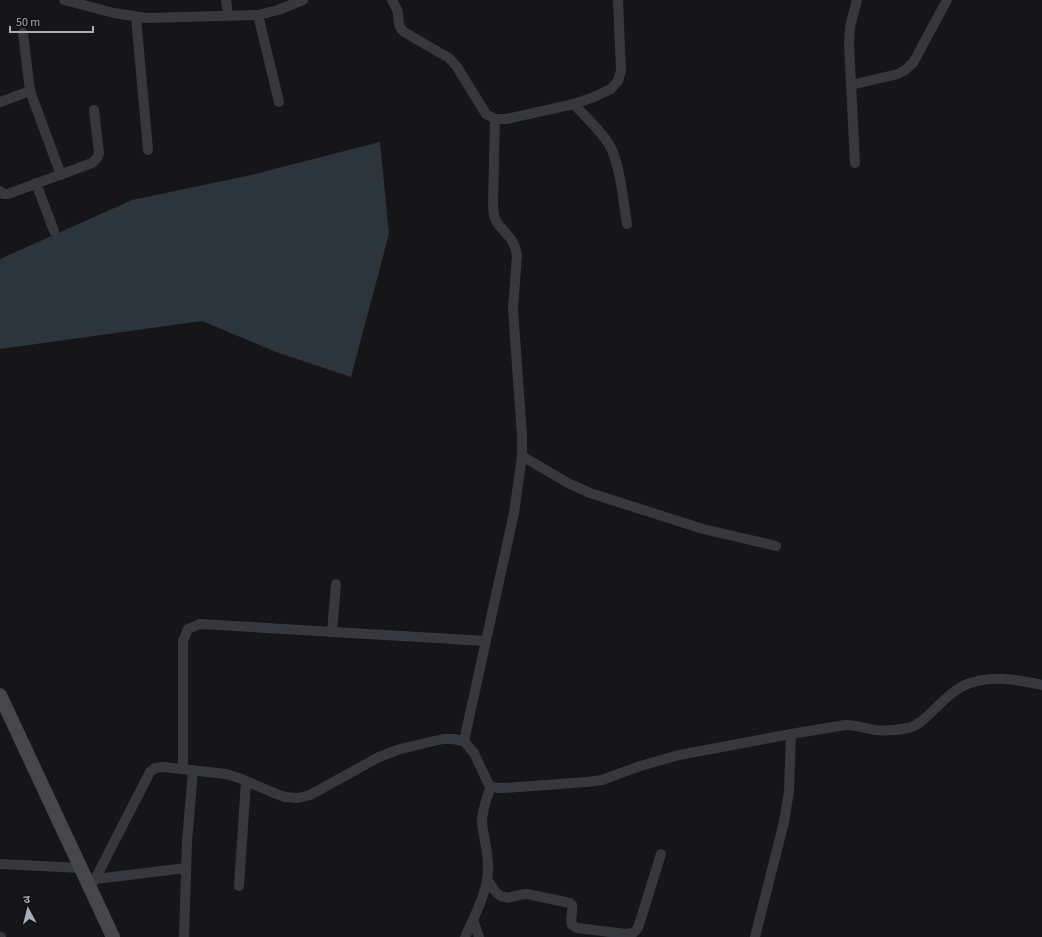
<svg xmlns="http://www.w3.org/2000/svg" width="1042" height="937" font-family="'Source Sans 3','Noto Sans Devanagari',sans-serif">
<rect width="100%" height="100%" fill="#161618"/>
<path fill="#2c353c" d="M380,142L389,234L351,377L276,352L202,321L0,349V259L132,200L251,175Z"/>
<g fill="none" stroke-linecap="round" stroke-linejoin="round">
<g stroke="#37383d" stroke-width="10">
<path d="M64,0L114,13L147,18L258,15L278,10L303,0"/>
<path d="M226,0L228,15"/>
<path d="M392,0C394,4 397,8 398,13C399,20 397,26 404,32L449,58L457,67L486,114L495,119H506L574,104L594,97L611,89L618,81L621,71L618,0"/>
<path d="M258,15L279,102"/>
<path d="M136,17L148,150"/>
<path d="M23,33L30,91L61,175"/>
<path d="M851,85L898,74L905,70L913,63L947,0"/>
<path d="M0,102L30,91"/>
<path d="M574,104C586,118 605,134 612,150C621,172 623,200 627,224"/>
<path d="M855,163L849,44L850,27L857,0"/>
<path d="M36,183L54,231"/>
<path d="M0,191L3,194H8L92,163L97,158L99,153L94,110"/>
<path d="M522,456L568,483L590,493L703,529L776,546"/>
<path d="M332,632L336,584"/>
<path d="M464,741L514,513L522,456V436L513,309L517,255L515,247L511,239L498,224L494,216L493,204L495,119"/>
<path d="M183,769V641L188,629L200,624L486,641"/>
<path d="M0,864L81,868"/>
<path d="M96,879L186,868"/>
<path d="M487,879C493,888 498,900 511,897C516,896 521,894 527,894L570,903L572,905C573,912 570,919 572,925L577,928L626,934L633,933L638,928L661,854"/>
<path d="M239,886L246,781"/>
<path d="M90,889L150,772L155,768L163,767L226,774L239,778L274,793L285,797L298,798L310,795L379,757L400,749L443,739H453L464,741L474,753L488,783C492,788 496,788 503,788L587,782L602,780L640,766L679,755L791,734L845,725C855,725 865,728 875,730C886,731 898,730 908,728C921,725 931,712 940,704C946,698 954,691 961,687C986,674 1016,679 1042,685"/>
<path d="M473,920L479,937"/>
<path d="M0,937H1"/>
<path d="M184,937L187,842L193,770"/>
<path d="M465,937C475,915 489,890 488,865C488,850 483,836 482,822C482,809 487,798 491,786"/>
<path d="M755,937L784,822L789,791L791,734"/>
</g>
<path stroke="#45474d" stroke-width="14" d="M0,695L113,937"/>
</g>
<g transform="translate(28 909) rotate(353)" stroke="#111113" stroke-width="3" paint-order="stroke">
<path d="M0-3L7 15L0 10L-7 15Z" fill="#a8adb8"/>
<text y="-6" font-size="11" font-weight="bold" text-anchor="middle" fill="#a8adb8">उ</text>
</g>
<path d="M10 26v6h83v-6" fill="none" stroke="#a8adb8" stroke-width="2"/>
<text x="16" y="26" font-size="12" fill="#a8adb8" stroke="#111113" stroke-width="3" paint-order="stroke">50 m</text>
</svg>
